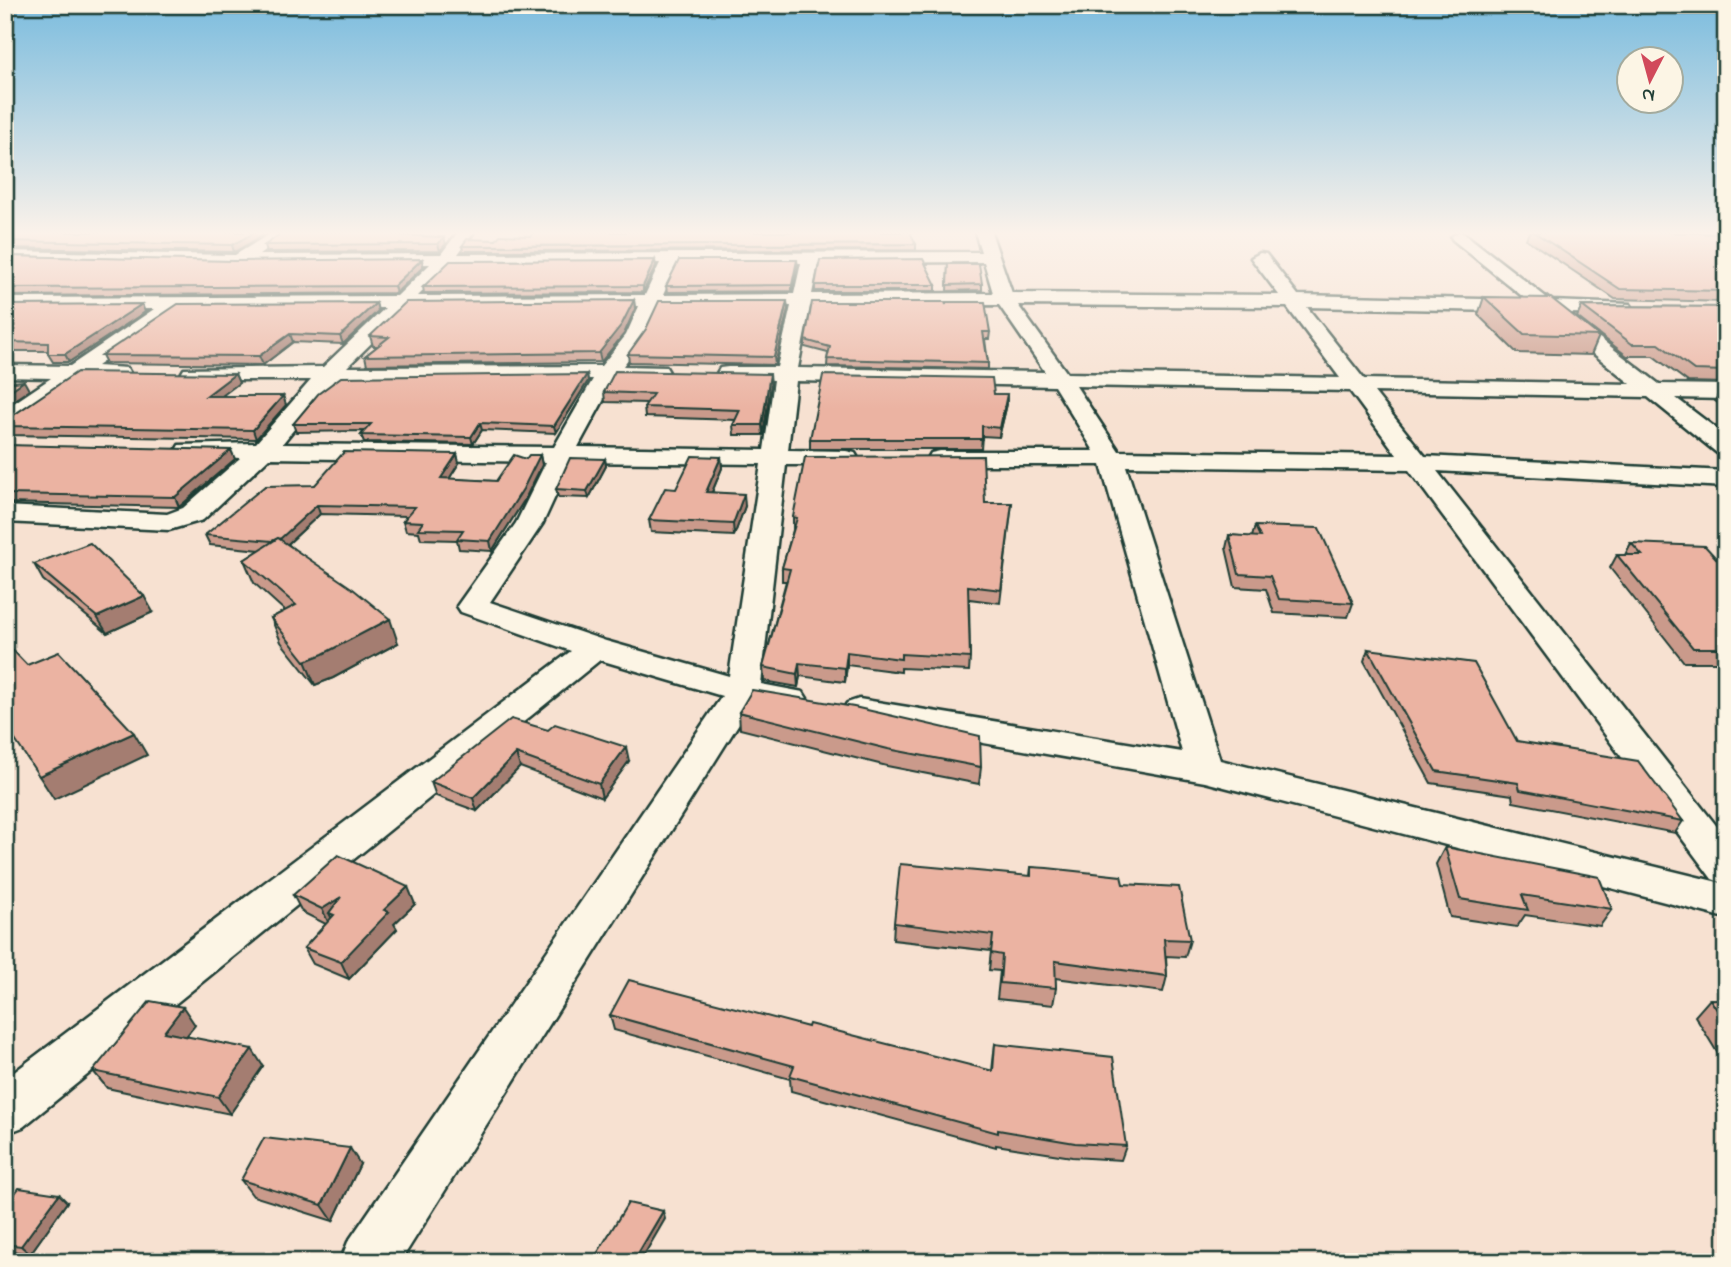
<svg xmlns="http://www.w3.org/2000/svg" width="1731" height="1267" font-family="'Indie Flower',sans-serif">
<rect width="100%" height="100%" fill="#f7e1d1"/>
<filter id="ink" filterUnits="userSpaceOnUse"><feTurbulence type="fractalNoise" baseFrequency=".0143" numOctaves="2"/><feDisplacementMap in="SourceGraphic" scale="14" xChannelSelector="R" yChannelSelector="G"/><feConvolveMatrix kernelMatrix="1 2 1 2 8 2 1 2 1" color-interpolation-filters="sRGB"/></filter>
<g filter="url(#ink)">
<g fill="none" stroke-linecap="round" stroke-linejoin="round">
<defs>
<path id="minor" d="M273,232H292L259,255L441,254L458,232H474L458,254L981,252L975,232H991L1012,293L1279,295L1251,258L1260,253L1266,254L1298,295L1527,300L1453,240L1451,237L1459,232L1465,234L1551,301L1630,304L1633,308L1630,312L1623,314L1567,313L1659,384L1726,385V399L1676,398L1726,436V455L1717,453L1648,397L1374,392L1425,456L1726,471V487L1437,471L1726,838V884L1712,879L1409,470L1126,466L1220,760L1726,884V918L1205,782L847,719L842,711L847,703L859,699L1182,752L1101,465H940L931,463L928,458L931,453L940,451H1094L1054,386L796,381L788,450L846,451L855,453L858,458L855,463L846,465H786L761,684L803,692L808,700L803,708L791,711L751,704L400,1262H340L348,1242L722,696L600,660L23,1127L5,1134V1079L571,651L461,612L457,606L516,523L546,462L269,458L203,520L169,530L5,522V506L167,514L183,508L240,458L179,455L176,450L179,445L256,443L311,380H192L184,379L181,374L184,369L323,367L385,308L180,309L97,366L127,368L130,373L127,378L79,379L13,425L5,427V409L51,378L5,377V365L70,366L154,309L5,310V298L397,296L430,264L237,266L5,261V251L235,255ZM984,262L993,293L812,294L818,263ZM660,263L645,295L418,296L450,264ZM678,263H801L794,294L663,295ZM999,305L1045,372L798,368L810,306ZM1018,305L1287,307L1340,378L1067,373ZM639,306L626,335L601,366L347,367L407,308ZM658,306H791L777,367H728L720,368L717,373L720,378L774,380L764,450L578,447L615,379L666,377L669,372L666,367L623,366L645,336ZM1307,307L1542,312L1631,384L1364,379ZM593,379L554,447L282,444L334,380ZM1076,386L1350,391L1397,455L1119,451ZM571,462L761,464L729,676L606,641L490,602L543,523Z"/>
</defs>
<use href="#minor" stroke="#1f3d34" stroke-width="5"/>
<use href="#minor" fill="#fcf5e5" fill-rule="evenodd"/>
</g>
<g fill="#ca9a8b" stroke="#1f3d34" stroke-width="2">
<path d="M5,232H269L234,252L5,248Z"/>
<path d="M1529,232H1658L1726,234V302L1615,299L1526,239Z"/>
<path d="M405,235L446,244L440,251L267,252L265,245Z"/>
<path d="M916,244V250L463,251L462,246Z"/>
<path d="M5,256L423,267L396,293L5,296Z"/>
<path d="M948,264L982,284V290L947,291Z"/>
<path d="M656,266L643,292L424,293L423,287Z"/>
<path d="M798,266L792,291L667,292L666,286Z"/>
<rect x="815" y="285" width="121" height="6"/>
<path d="M1484,297L1599,336L1591,355L1517,353L1478,315Z"/>
<path d="M634,300L635,309L624,334L601,362L367,365L365,356L378,346H373L370,336Z"/>
<path d="M376,303L378,311L343,344L293,342L263,365L106,363L102,355Z"/>
<path d="M5,305L145,312L69,362H53L48,354V351H5Z"/>
<path d="M946,305L990,332L989,339H985L988,363V369L827,366L828,353L805,347V340Z"/>
<path d="M1582,306L1726,307V383L1688,382L1653,356H1627L1577,317Z"/>
<path d="M788,309L775,365L629,362L628,354Z"/>
<path d="M235,374L239,383L221,396H283L286,405L256,439L5,435V419Z"/>
<path d="M587,374L588,381L556,433L482,430L473,444L364,442L361,435L364,431L296,432L293,424Z"/>
<path d="M771,384L763,435H734L733,425L736,420L645,417L644,407L647,403L605,402L604,392Z"/>
<path d="M1721,389H1726V409L1715,401Z"/>
<path d="M994,394H1007V404L999,437L982,436L981,449H810V439Z"/>
<path d="M5,445L235,459L179,507L5,503Z"/>
<path d="M457,454L459,463L449,479L496,481L526,459L540,455L542,465L525,499L492,551L459,549L457,540L421,539L419,532L406,531L403,521L407,516L320,514L288,544L398,643L333,678L315,685L281,642L271,618L285,611L254,583L244,560L260,550L210,545L205,535L315,485Z"/>
<path d="M721,457L722,468L712,492L745,506L734,536L651,532L649,520L676,489Z"/>
<path d="M605,459L606,466L589,498L558,497L556,489Z"/>
<path d="M985,503H1012L1000,603L969,599L970,658L969,671L901,668V672L847,665L845,682L800,676L798,687L764,681L763,667L786,581H782V568L793,530V517Z"/>
<path d="M1255,526L1353,603L1348,617L1274,613L1266,589L1235,587L1226,548L1229,535L1252,537Z"/>
<path d="M1631,543L1726,569V662H1684L1610,568L1617,555H1625Z"/>
<path d="M34,564L153,612L107,633L43,580Z"/>
<path d="M1368,649L1517,741L1683,821L1675,833L1513,802L1512,795L1431,783L1364,661Z"/>
<path d="M739,712L981,767L979,784L887,766L740,729Z"/>
<path d="M548,730L629,761L602,798L520,767L477,811L436,796L431,782Z"/>
<path d="M1445,847L1612,909L1600,926L1525,915L1517,927L1450,917L1436,864Z"/>
<path d="M1031,867L1123,884L1190,940L1185,957L1166,956L1167,976L1163,992L1055,978L1056,988L1053,1005L997,999L1000,971L989,970L991,951L893,940L894,923L1030,876Z"/>
<path d="M293,895L415,904L394,924L397,929L349,979L313,964L304,948L326,924L302,912Z"/>
<path d="M1710,999L1726,1000V1067L1695,1016Z"/>
<path d="M610,1015L808,1027L992,1071L995,1044L1126,1146L1121,1160L1072,1157L996,1145V1147L791,1091L790,1079L614,1030Z"/>
<path d="M195,1025L186,1036L263,1066L230,1114L107,1088L93,1071Z"/>
<path d="M360,1164L333,1221L253,1196L241,1180Z"/>
<path d="M67,1202L30,1254L5,1250V1207Z"/>
</g>
<g fill="#a47d71" stroke="#1f3d34" stroke-width="2">
<path d="M255,232H269L234,252L232,245Z"/>
<path d="M398,232H409L396,242L394,235Z"/>
<path d="M444,237L446,244L440,251L438,244Z"/>
<path d="M422,259L423,267L396,293L394,286Z"/>
<path d="M655,260L656,266L643,292V286Z"/>
<path d="M797,260L798,266L792,291V285Z"/>
<path d="M634,300L635,309L624,334L601,362L599,353Z"/>
<path d="M787,301L788,309L775,365L774,357Z"/>
<path d="M376,303L378,311L343,344L340,336Z"/>
<path d="M142,304L145,312L69,362L65,354Z"/>
<path d="M290,334L293,342L263,365L259,356Z"/>
<path d="M235,374L239,383L210,405L206,396Z"/>
<path d="M587,374L588,381L556,433L554,426Z"/>
<path d="M770,374L771,384L763,435L762,425Z"/>
<path d="M24,381L29,390L5,406V394Z"/>
<path d="M1007,394V404L999,437L1000,428Z"/>
<path d="M283,396L286,405L256,439L253,430Z"/>
<path d="M480,423L482,430L473,444L471,437Z"/>
<path d="M231,450L235,459L179,507L175,497Z"/>
<path d="M457,454L459,463L444,487L441,478Z"/>
<path d="M540,455L542,465L525,499L492,551L490,541Z"/>
<path d="M721,457L722,468L707,504L706,492Z"/>
<path d="M605,459L606,466L589,498L587,491Z"/>
<path d="M744,494L745,506L734,536L733,524Z"/>
<path d="M317,505L320,514L280,551L276,542Z"/>
<path d="M144,596L153,612L107,633L97,617Z"/>
<path d="M390,619L398,643L333,678L315,685L305,661Z"/>
<path d="M847,652V665L845,682V668Z"/>
<path d="M799,663L800,676L798,687L797,674Z"/>
<path d="M134,733L147,755L54,799L39,776Z"/>
<path d="M626,747L629,761L602,798L599,784Z"/>
<path d="M516,754L520,767L477,811L473,798Z"/>
<path d="M408,887L415,904L394,924L397,929L349,979L341,962L384,910Z"/>
<path d="M341,897L329,913L334,923L330,926L322,909Z"/>
<path d="M183,1007L195,1025L176,1049L164,1032Z"/>
<path d="M252,1049L263,1066L230,1114L218,1097Z"/>
<path d="M350,1148L360,1164L333,1221L322,1205Z"/>
<path d="M59,1194L67,1202L30,1254L21,1246Z"/>
<path d="M663,1211L665,1219L640,1262H633Z"/>
</g>
<g fill="#ebb3a2" stroke="#1f3d34" stroke-width="2">
<path d="M5,232H255L232,245L5,241Z"/>
<path d="M283,232H398L394,235L444,237L438,244L265,245Z"/>
<path d="M534,232H910L916,244L462,246L467,239L496,240L500,235L531,236Z"/>
<path d="M1534,232H1658L1726,234V291L1620,289Z"/>
<path d="M5,256L234,261L422,259L394,286L5,288Z"/>
<path d="M923,259L936,285H815L820,260Z"/>
<path d="M655,260L643,286L423,287L450,261Z"/>
<path d="M679,260H797L792,285L666,286Z"/>
<path d="M948,264H979L982,284L947,285Z"/>
<path d="M1484,297L1551,298L1599,336L1524,334Z"/>
<path d="M634,300L622,324L599,353L365,356L389,337L370,336L406,302Z"/>
<path d="M659,301H787L774,357L628,354L646,329Z"/>
<path d="M812,302H945L946,305V302H985L990,332H983L988,363L827,359L830,347L805,340Z"/>
<path d="M376,303L340,336L290,334L259,356L102,355L178,304Z"/>
<path d="M142,304L65,354H48V343L5,342V305Z"/>
<path d="M1582,306L1726,307V371L1694,370L1659,344H1632Z"/>
<path d="M615,371L770,374L762,425H733L740,410L644,407L653,394L604,392Z"/>
<path d="M77,372L235,374L206,396H283L253,430L5,426V419L9,418Z"/>
<path d="M587,374L554,426L480,423L471,437L361,435L371,424H293L318,394L341,377Z"/>
<path d="M823,375L992,378L994,394H1007L1000,428L982,426V439H810Z"/>
<path d="M24,381L5,394V383Z"/>
<path d="M5,445L231,450L175,497L5,494Z"/>
<path d="M344,452L457,454L441,478L496,481L514,455L526,459L529,455H540L523,489L490,541L457,539L463,530L418,529L423,522L403,521L415,507L317,505L280,539L278,538L272,541L205,535L265,486L315,485Z"/>
<path d="M692,456L721,457L706,492L744,494L733,524L649,520L665,488L676,489Z"/>
<path d="M983,456L985,503H1012L1001,590L968,586L970,658L901,654V659L847,652L845,668L799,663L797,674L763,667L790,569L782,568L797,518L793,517L805,457Z"/>
<path d="M570,458L605,459L587,491L556,489Z"/>
<path d="M1255,526L1319,528L1353,603L1279,599L1270,576L1239,574L1229,535L1260,537Z"/>
<path d="M278,538L353,589L390,619L323,654L305,661L271,618L296,605L244,560Z"/>
<path d="M90,543L144,596L97,617L34,564Z"/>
<path d="M1631,543L1705,546L1726,569V648H1693L1617,555H1642Z"/>
<path d="M5,642L27,665L59,652L134,733L39,776L5,725Z"/>
<path d="M1368,649L1474,663L1517,741L1638,761L1683,821L1520,790L1518,783L1436,771Z"/>
<path d="M752,690L854,707L980,736L981,767L888,749L739,712Z"/>
<path d="M511,719L548,730L555,724L626,747L599,784L516,754L473,798L431,782Z"/>
<path d="M1445,847L1599,877L1612,909L1522,895L1528,910L1460,899Z"/>
<path d="M338,855L408,887L384,910L389,912L341,962L304,948L334,915L329,913L341,897L322,909L293,895Z"/>
<path d="M900,864L1031,876V867L1047,868L1121,876L1123,884L1179,887L1190,940L1164,939L1167,976L1055,961L1056,988L1000,983L1002,955L991,953L993,935L894,923Z"/>
<path d="M629,980L808,1027L809,1024L993,1071L995,1044L1113,1057L1126,1146L1075,1143L998,1130V1133L790,1076L794,1066L610,1015Z"/>
<path d="M1710,999L1726,1000V1024Z"/>
<path d="M150,1001L183,1007L164,1032L252,1049L218,1097L93,1071Z"/>
<path d="M264,1138L350,1148L322,1205L241,1180Z"/>
<path d="M19,1188L59,1194L21,1246L5,1244V1207Z"/>
<path d="M628,1203L663,1211L633,1262H592Z"/>
</g>
</g>
<linearGradient id="sky" x2="0" y2="1"><stop stop-color="#7bbcde"/><stop offset="0.57" stop-color="#fbf2ea"/><stop offset="1" stop-color="#fbf2ea" stop-opacity="0"/></linearGradient>
<rect width="1731" height="409" fill="url(#sky)"/>
<rect width="1731" height="1267" fill="none" stroke="#fcf5e5" stroke-width="28"/>
<rect x="14" y="14" width="1703" height="1239" fill="none" stroke="#1f3d34" stroke-width="2.5" filter="url(#ink)"/>
<g transform="translate(1650 80) rotate(186)"><circle r="33" fill="#fcf5e5" stroke="#a4ab9e" stroke-width="2"/>
<path d="M0-5L12 26L0 18L-12 26Z" fill="#d1495b"/>
<text y="-10" font-size="19" font-weight="bold" text-anchor="middle" fill="#1f3d34">N</text>
</g>
</svg>
